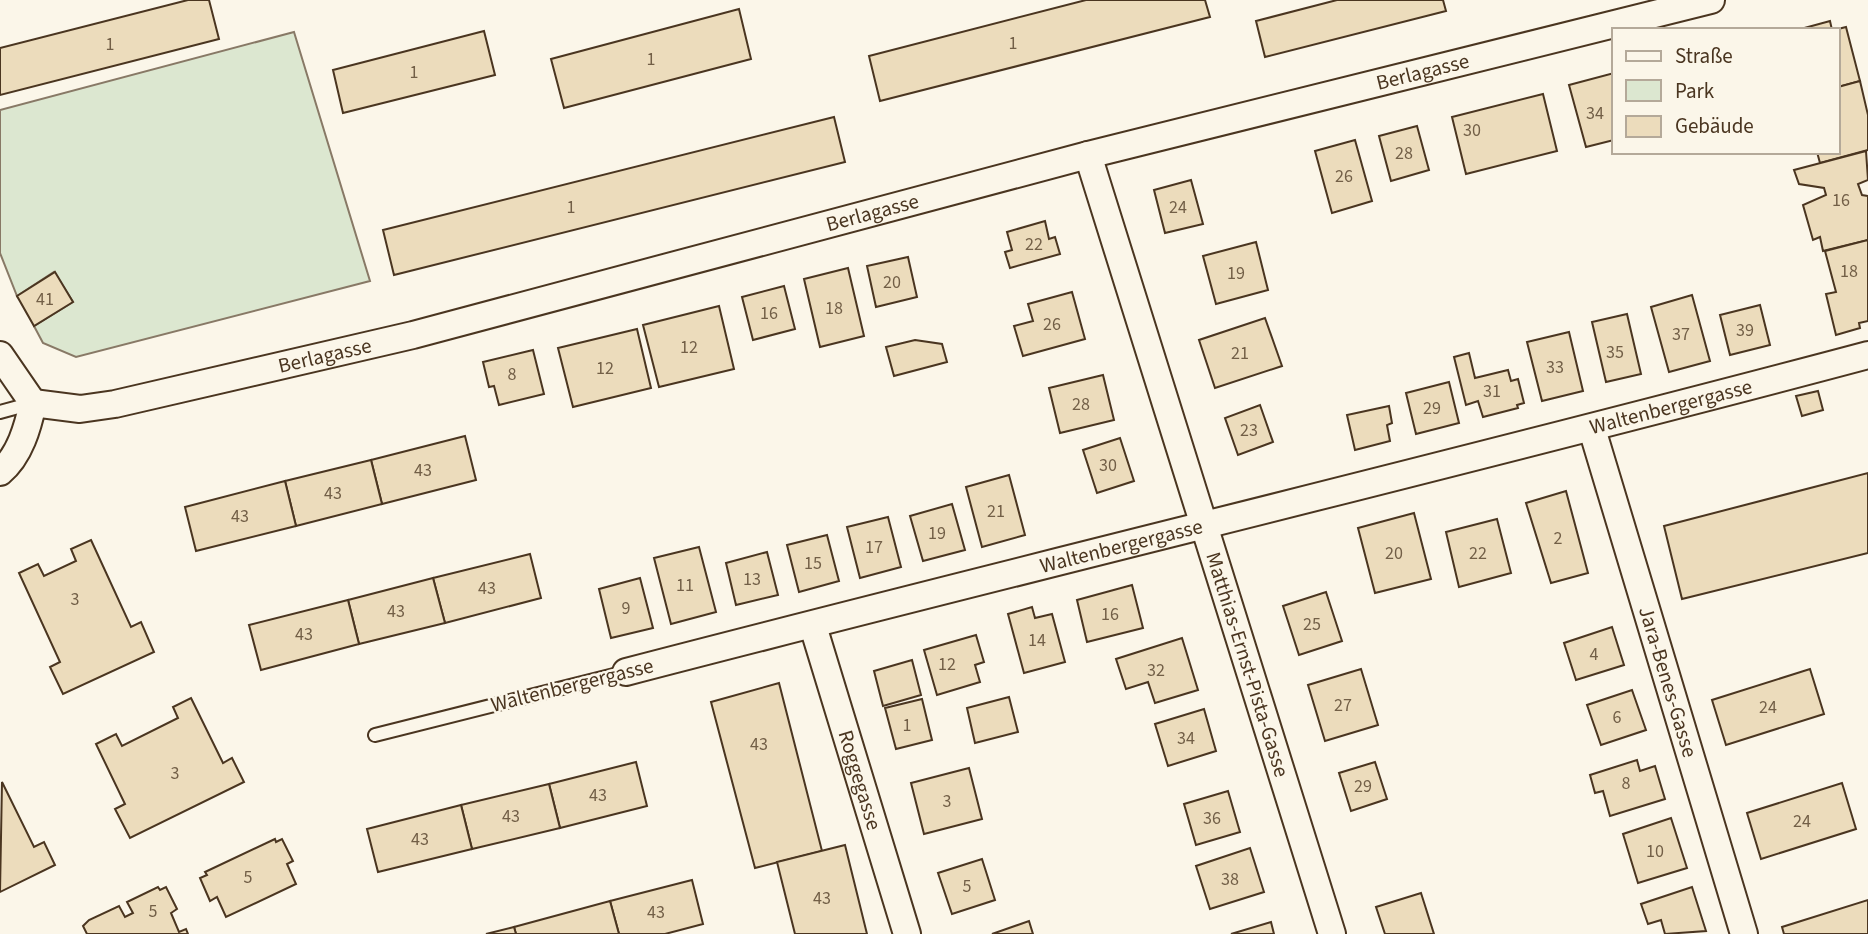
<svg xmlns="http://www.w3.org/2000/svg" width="1868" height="934" font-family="'Source Sans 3',sans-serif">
<rect width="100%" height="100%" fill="#fbf6e9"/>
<path fill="#dce7d0" stroke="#887966" stroke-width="2" d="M294,32L370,281L76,357L43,343L34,326L73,302L54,272L17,296L0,253V110Z"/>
<g fill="#ecdcbc" stroke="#4a3520" stroke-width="2">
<path d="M188,0H209L219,39L0,95V48Z"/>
<path d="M1086,0H1205L1210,17L880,101L869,56Z"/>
<path d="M1337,0H1443L1446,11L1265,57L1256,21Z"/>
<path d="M739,9L751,59L564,108L551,59Z"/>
<path d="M1830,21L1832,30H1797Z"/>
<path d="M1846,27L1860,81L1838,87V30H1834Z"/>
<path d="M484,31L495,75L343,113L333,70Z"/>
<path d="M1614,73V140L1586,147L1569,85Z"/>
<path d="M1860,81L1868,115V150L1820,163L1817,152H1838V87Z"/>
<path d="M1543,94L1557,151L1466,174L1452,117Z"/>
<path d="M834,117L845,162L394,275L383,230Z"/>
<path d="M1417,126L1429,170L1391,181L1379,136Z"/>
<path d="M1355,140L1372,201L1332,213L1315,151Z"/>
<path d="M1866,151L1868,180L1858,184L1862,195L1868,196V240L1823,251L1820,237L1813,240L1803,205L1826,195L1824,188L1799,184L1794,170Z"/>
<path d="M1191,180L1203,224L1165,233L1154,190Z"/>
<path d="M1045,221L1049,239L1055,237L1060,254L1010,268L1005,252L1012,250L1007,232Z"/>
<path d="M1868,240V321L1859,323L1860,328L1836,335L1826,294L1836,292L1825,251Z"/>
<path d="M1256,242L1268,290L1216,304L1203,256Z"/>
<path d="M908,257L917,297L876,307L867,266Z"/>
<path d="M848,268L864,336L820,347L804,279Z"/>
<path d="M55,272L73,302L34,326L17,296Z"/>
<path d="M784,286L795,329L753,340L742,297Z"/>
<path d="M1072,292L1085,339L1023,356L1014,326L1033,321L1028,304Z"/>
<path d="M1692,295L1710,361L1669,372L1651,307Z"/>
<path d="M1760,305L1770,345L1730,355L1720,315Z"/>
<path d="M719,306L734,369L659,387L643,325Z"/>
<path d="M1627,314L1641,374L1606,382L1592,322Z"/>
<path d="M1265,318L1282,366L1215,388L1199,340Z"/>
<path d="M637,329L651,388L573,407L558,348Z"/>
<path d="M1569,332L1583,391L1542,401L1527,342Z"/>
<path d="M915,340L942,344L947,362L894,376L886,347Z"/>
<path d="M533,350L544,394L499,405L494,386L489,387L483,362Z"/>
<path d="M1469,353L1475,378L1508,370L1511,381L1518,379L1524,403L1517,405L1518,408L1483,417L1478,401L1466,405L1454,357Z"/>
<path d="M1103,375L1114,420L1060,433L1049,388Z"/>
<path d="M1449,382L1459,423L1416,434L1406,393Z"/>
<path d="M1818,391L1823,410L1802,416L1796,396Z"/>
<path d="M1260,405L1273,442L1238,455L1225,418Z"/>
<path d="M1389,406L1392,423L1387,425L1390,441L1355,450L1347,415Z"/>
<path d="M465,436L476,480L382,504L371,460Z"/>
<path d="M1120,438L1134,481L1097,493L1083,450Z"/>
<path d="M371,460L382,504L296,526L285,481Z"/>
<path d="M1868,473V553L1682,599L1664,526Z"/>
<path d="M1009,475L1025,535L982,547L966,487Z"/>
<path d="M285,481L296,526L196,551L185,507Z"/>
<path d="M1566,491L1588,573L1551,583L1526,503Z"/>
<path d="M952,504L965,550L923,561L910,516Z"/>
<path d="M1414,513L1431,579L1375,593L1358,528Z"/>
<path d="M888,517L901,567L860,578L847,527Z"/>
<path d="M1497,519L1511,573L1459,587L1446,532Z"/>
<path d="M827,535L839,581L799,592L787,545Z"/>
<path d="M91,540L131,627L141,622L154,652L63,694L50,667L60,662L19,573L38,564L44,576L76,561L71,549Z"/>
<path d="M699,547L716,612L671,624L654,558Z"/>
<path d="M767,552L778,595L736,605L726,563Z"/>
<path d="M530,554L541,598L445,623L433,578Z"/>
<path d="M433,578L445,623L359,644L348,600Z"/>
<path d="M640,578L653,628L611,638L599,589Z"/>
<path d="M1132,585L1143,628L1087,642L1077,600Z"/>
<path d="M1326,592L1342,641L1299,655L1283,606Z"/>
<path d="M348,600L359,644L261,670L249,625Z"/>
<path d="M1032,607L1035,618L1052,614L1065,662L1024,673L1008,614Z"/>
<path d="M1612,627L1624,665L1576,680L1564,643Z"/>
<path d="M976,635L984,662L975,665L980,682L937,695L924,650Z"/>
<path d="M1182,638L1198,690L1155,703L1148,682L1126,689L1116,659Z"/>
<path d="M912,660L921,695L883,706L874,671Z"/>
<path d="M1361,669L1378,725L1325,741L1308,685Z"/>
<path d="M1810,669L1824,714L1726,745L1712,700Z"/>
<path d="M779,683L822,851L755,868L711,702Z"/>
<path d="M1632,690L1646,730L1601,745L1587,705Z"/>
<path d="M1009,697L1018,732L975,743L967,708Z"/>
<path d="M191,698L223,763L232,758L244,782L130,838L115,809L125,804L96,744L116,734L122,746L178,718L173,707Z"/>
<path d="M922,699L932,740L896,749L885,708Z"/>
<path d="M1204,709L1216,751L1168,766L1155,724Z"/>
<path d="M1637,760L1640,771L1655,766L1665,799L1610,816L1603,791L1595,793L1590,775Z"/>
<path d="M636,762L647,806L560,828L549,784Z"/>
<path d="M1375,762L1387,799L1351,811L1339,773Z"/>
<path d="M969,768L982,819L924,834L911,783Z"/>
<path d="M2,782L34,847L44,842L55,865L0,892Z"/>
<path d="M1842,783L1856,829L1761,859L1747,813Z"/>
<path d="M549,784L560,828L472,849L461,805Z"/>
<path d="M1228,791L1240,832L1196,845L1184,804Z"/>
<path d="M461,805L472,849L378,872L367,829Z"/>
<path d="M1671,818L1687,868L1638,883L1623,834Z"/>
<path d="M275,839L276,842L282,839L293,861L287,864L296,884L226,917L217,897L210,901L200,878L207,875L205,872Z"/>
<path d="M845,845L867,934H795L777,862Z"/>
<path d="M1250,848L1264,892L1210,909L1196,866Z"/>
<path d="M982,859L995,900L952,914L938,873Z"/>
<path d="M692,880L703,924L665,934H619L610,901Z"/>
<path d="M158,887L160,890L166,887L177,909L171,913L179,932L186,929L188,934H87L83,926L89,920L119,906L125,917L133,913L127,902Z"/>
<path d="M1692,887L1706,931L1665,934L1661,920L1648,924L1641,904Z"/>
<path d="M1421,893L1434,934H1385L1376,907Z"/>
<path d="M1868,900V934H1784L1782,927Z"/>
<path d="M610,901L619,934H516L514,927Z"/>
<path d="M1029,921L1033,934H992Z"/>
<path d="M1271,922L1274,934H1231Z"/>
<path d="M514,927L516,934H486Z"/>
</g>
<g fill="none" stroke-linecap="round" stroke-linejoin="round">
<defs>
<g id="lane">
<path d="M0,412L33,403"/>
<path d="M375,735L626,672"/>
</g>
<g id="street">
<path id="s1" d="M1088,155L1332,934"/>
<path d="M0,355L33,403"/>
<path id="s2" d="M33,403L80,409L115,404L413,335L1088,155L1711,0"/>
<path id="s3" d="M1592,429L1744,934"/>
<path d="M0,472C20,456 28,426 33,403"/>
<path id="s4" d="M813,626L907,934"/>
<path id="s5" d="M626,672C1040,564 1455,465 1868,355"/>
</g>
</defs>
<use href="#lane" stroke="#4a3520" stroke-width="16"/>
<use href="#street" stroke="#4a3520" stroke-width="30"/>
<use href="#lane" stroke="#fbf6e9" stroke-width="12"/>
<use href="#street" stroke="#fbf6e9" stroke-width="26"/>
</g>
<g text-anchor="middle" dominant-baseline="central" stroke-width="5" stroke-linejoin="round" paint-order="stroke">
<g font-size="18" fill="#725f47">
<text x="1013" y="43">1</text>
<text x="110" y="44">1</text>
<text x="651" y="59">1</text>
<text x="414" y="72">1</text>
<text x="1595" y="113">34</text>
<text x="1472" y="130">30</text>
<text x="1404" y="153">28</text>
<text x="1344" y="176">26</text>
<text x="1841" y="200">16</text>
<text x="571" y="207">1</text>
<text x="1178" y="207">24</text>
<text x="1034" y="244">22</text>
<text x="1849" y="271">18</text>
<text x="1236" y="273">19</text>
<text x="892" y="282">20</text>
<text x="45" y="299">41</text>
<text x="834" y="308">18</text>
<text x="769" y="313">16</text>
<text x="1052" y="324">26</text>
<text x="1745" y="330">39</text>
<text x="1681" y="334">37</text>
<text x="689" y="347">12</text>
<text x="1615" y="352">35</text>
<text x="1240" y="353">21</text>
<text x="1555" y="367">33</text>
<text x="605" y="368">12</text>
<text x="512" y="374">8</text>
<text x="1492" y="391">31</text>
<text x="1081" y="404">28</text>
<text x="1432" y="408">29</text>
<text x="1249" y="430">23</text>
<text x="1108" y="465">30</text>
<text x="423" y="470">43</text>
<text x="333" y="493">43</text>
<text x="996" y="511">21</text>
<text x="240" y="516">43</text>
<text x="937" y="533">19</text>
<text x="1558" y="538">2</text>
<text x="874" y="547">17</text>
<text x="1394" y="553">20</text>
<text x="1478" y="553">22</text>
<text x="813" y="563">15</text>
<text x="752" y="579">13</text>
<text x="685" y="585">11</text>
<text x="487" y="588">43</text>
<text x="75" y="599">3</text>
<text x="626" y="608">9</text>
<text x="396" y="611">43</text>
<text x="1110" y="614">16</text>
<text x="1312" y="624">25</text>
<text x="304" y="634">43</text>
<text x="1037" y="640">14</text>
<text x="1594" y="654">4</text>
<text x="947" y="664">12</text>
<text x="1156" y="670">32</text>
<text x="1343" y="705">27</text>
<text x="1768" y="707">24</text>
<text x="1617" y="717">6</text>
<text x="907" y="725">1</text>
<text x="1186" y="738">34</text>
<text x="759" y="744">43</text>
<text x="175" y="773">3</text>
<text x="1626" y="783">8</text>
<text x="1363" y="786">29</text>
<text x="598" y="795">43</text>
<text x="947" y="801">3</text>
<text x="511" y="816">43</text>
<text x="1212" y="818">36</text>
<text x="1802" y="821">24</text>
<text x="420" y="839">43</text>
<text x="1655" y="851">10</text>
<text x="248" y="877">5</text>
<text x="1230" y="879">38</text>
<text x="967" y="886">5</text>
<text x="822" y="898">43</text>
<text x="153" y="911">5</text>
<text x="656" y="912">43</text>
</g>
<g font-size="21" fill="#4a3520" stroke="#fbf6e9">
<text stroke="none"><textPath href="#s2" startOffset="1432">Berlagasse</textPath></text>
<text stroke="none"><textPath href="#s2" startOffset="864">Berlagasse</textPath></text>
<text stroke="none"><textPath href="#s2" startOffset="298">Berlagasse</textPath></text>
<text stroke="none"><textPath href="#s5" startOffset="1078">Waltenbergergasse</textPath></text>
<text stroke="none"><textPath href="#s5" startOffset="511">Waltenbergergasse</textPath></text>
<text stroke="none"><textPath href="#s1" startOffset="534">Matthias-Ernst-Pista-Gasse</textPath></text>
<text stroke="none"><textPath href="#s3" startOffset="264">Jara-Benes-Gasse</textPath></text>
<text transform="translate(572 685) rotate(-14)">Waltenbergergasse</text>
<text stroke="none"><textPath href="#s4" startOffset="161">Roggegasse</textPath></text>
</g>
</g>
<rect x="1612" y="28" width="228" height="126" fill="#fbf6e9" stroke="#b4a999" stroke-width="2"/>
<rect x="1626" y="51" width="35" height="10" fill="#fbf6e9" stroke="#b4a999" stroke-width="2"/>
<text x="1675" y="63" font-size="21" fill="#4a3520">Straße</text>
<rect x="1626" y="80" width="35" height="21" fill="#dce7d0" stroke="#b4a999" stroke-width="2"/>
<text x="1675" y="98" font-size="21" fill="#4a3520">Park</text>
<rect x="1626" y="116" width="35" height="21" fill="#ecdcbc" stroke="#b4a999" stroke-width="2"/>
<text x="1675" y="133" font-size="21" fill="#4a3520">Gebäude</text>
</svg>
